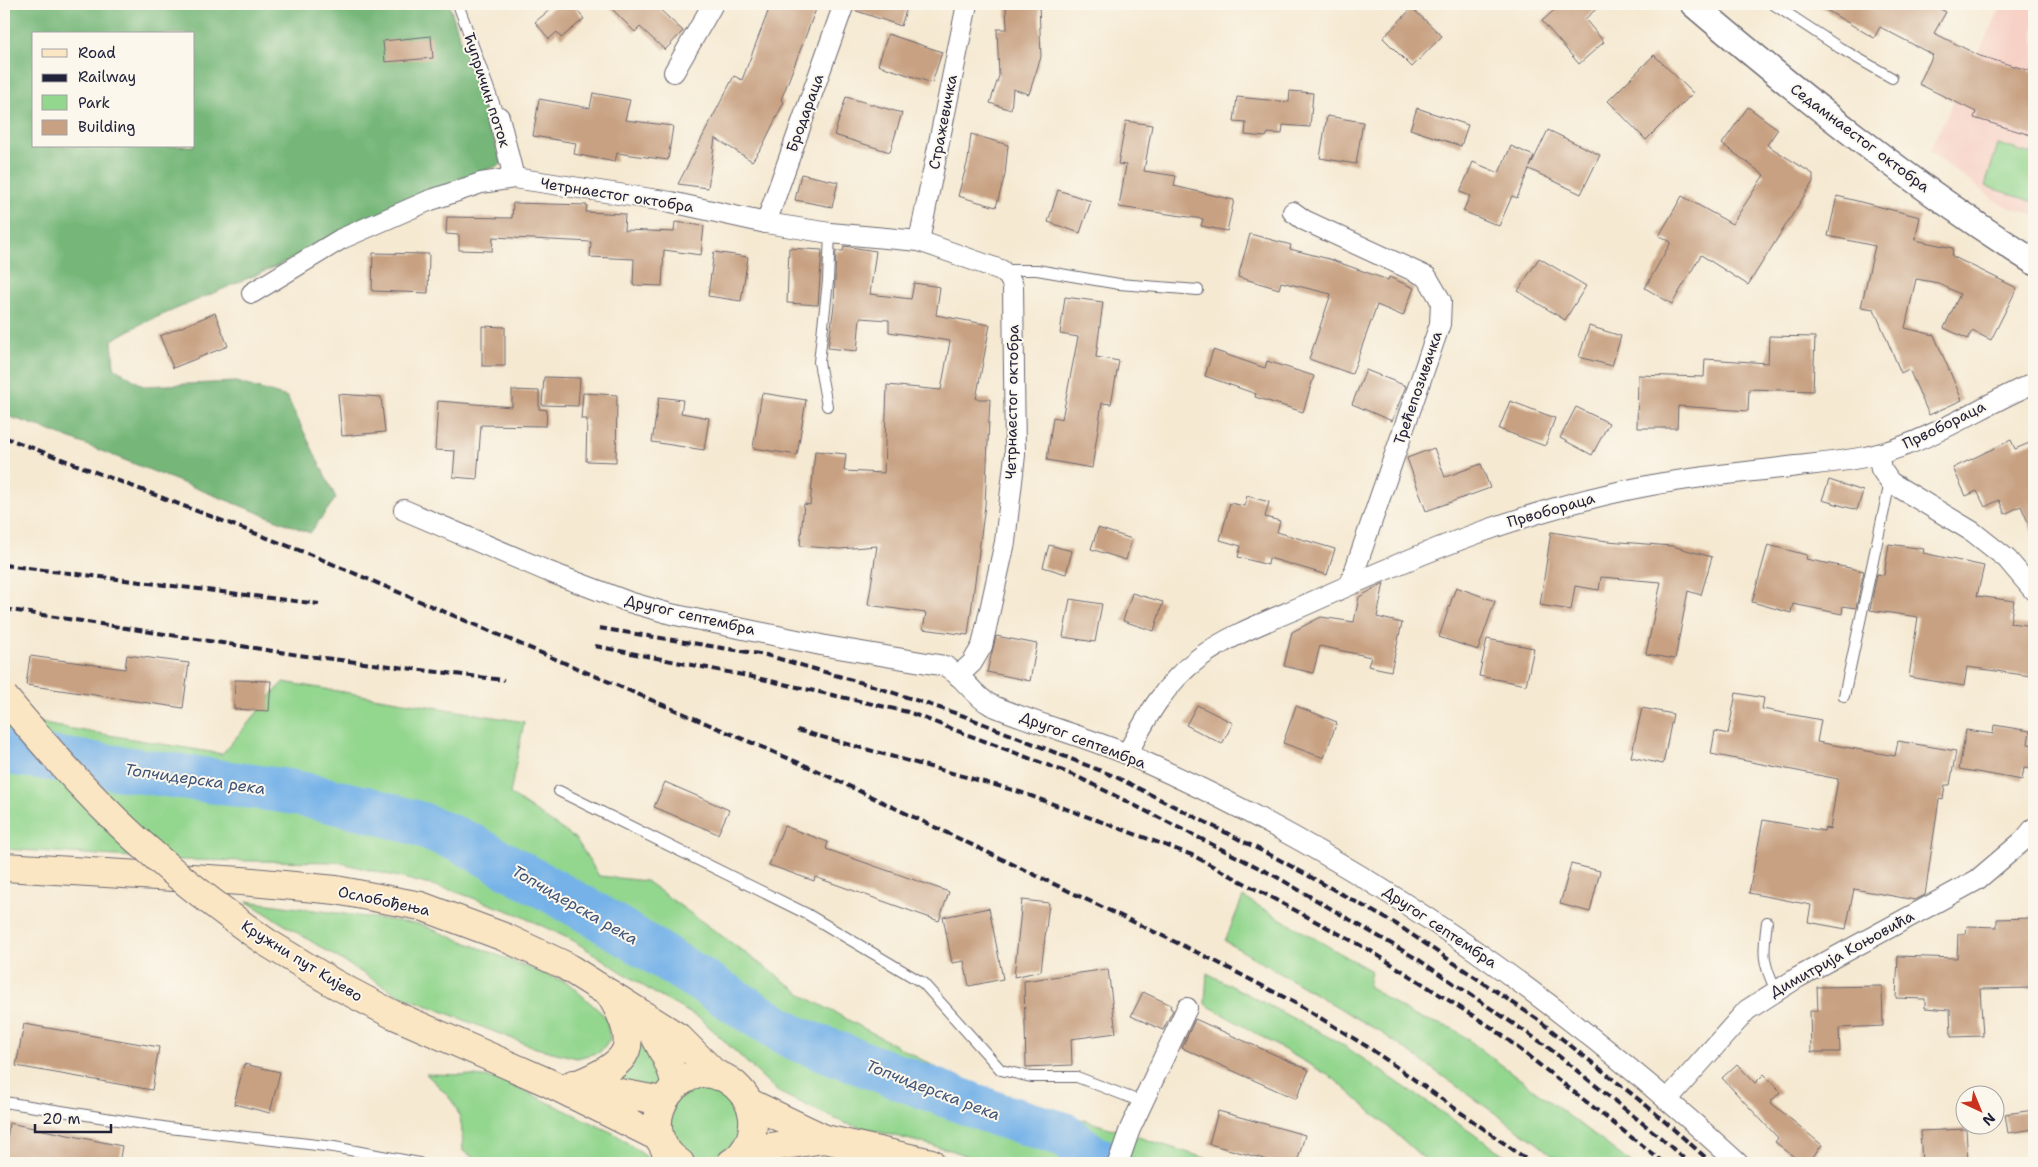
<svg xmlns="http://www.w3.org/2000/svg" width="2038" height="1167" font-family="'Shantell Sans',sans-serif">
<rect width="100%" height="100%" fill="#fbf7ec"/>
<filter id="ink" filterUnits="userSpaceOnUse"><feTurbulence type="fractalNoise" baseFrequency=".02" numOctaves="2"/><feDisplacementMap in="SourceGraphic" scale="10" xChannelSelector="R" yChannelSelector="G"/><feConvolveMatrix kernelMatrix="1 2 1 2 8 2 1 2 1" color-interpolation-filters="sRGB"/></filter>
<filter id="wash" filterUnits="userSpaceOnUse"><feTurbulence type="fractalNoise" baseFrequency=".0096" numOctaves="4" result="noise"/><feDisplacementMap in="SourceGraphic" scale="20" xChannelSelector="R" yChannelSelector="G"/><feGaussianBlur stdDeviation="1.12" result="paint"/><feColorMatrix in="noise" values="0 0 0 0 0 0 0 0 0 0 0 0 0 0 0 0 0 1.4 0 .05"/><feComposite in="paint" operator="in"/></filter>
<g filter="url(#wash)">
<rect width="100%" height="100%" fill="#f5e9d2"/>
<path fill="#f7d1c6" d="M2003,4H2034V215L2000,204L1929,151Z"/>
<g fill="#93d68e" stroke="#5a7c64">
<path d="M1998,144L2034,155V202L1985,186Z"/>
<path d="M283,682L524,722L510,794L576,839L599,876L646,881L806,997L963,1082L1221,1163H985L954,1151L844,1123L778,1092L701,1019L659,996L574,941L517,914L451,890L337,862L181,860L4,849V709L49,725L222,754Z"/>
<path d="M1243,897L1371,971L1368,986L1412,1015L1454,1029L1631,1163H1561L1537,1143L1382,1033L1225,941Z"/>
<path d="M246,901L419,924L568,983L606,1017L610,1039L600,1052L577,1058L536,1048L395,993Z"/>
<path d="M1207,973L1340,1043L1516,1163H1429L1333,1078L1205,1004Z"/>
<path d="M624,1008L668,1079L659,1094L596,1082L616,1073Z"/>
<path d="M426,1074L466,1075L499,1079L615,1134L655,1163H483L463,1151C462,1107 457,1104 426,1074Z"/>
<path d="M691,1086H719L740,1104L743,1131L727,1154L714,1159L700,1160L687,1155L669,1134L671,1106Z"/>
</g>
<path fill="#76b779" stroke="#4c6c5a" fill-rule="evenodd" d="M4,4H449L502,164L415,198L277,266L141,324L112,340L114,367L143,386L236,382L287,397L336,498L310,533L38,426L4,415ZM34,34H194V146H34Z"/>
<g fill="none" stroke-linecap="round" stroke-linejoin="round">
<path stroke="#76b2e8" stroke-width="45" d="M4,752L292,792L368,809L420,824L466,843L592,913L793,1037L999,1115L1063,1134L1093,1157L1109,1163"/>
</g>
<g id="blocks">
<g fill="#c8a182">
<path d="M557,4H572L584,19L561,38L557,32L549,39L535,22Z"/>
<path d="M607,4H654L683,31L665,50L640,27L635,32Z"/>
<path d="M771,4H818L781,100L784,102L762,147L752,161L715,138L708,188L678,184L734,76L742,80Z"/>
<path d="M856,4H908L901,26L854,10Z"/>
<path d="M1006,4H1039L1041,57L1029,94L1013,89L1011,110L990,103L999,76L997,29H1007Z"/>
<path d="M1561,4H1602L1585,19L1604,42L1579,64L1542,21Z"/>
<path d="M1816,4H1931L1946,12L1934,33L1980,56L2034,72V136L1974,118L1976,112L1919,84L1933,55L1880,27L1874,38Z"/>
<path d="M1412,8L1442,36L1412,67L1383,38Z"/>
<path d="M888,34L942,52L932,83L878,65Z"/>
<path d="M431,36L433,58L385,62L383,41Z"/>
<path d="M1654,55L1693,93L1646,140L1608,101Z"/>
<path d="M1290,91L1313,93L1310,127L1283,125L1282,134L1268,133L1266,137L1245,135L1246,123L1234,122L1237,97L1289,102Z"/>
<path d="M593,93L630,100L625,120L673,126L668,160L617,153L615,162L574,154L576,143L533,136L539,99L590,108Z"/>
<path d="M846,97L902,113L890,152L834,135Z"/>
<path d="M1748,107L1778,129L1767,145L1813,174V182L1748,285L1701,255L1672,304L1645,288L1671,242L1659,236L1682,196L1732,224L1764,175L1722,144Z"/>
<path d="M1417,108L1468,125L1461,146L1410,129Z"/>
<path d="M1327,116L1363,122L1356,164L1320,158Z"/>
<path d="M1126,121L1152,125L1144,171L1176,176L1174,186L1234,200L1227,231L1201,226L1203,219L1119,207L1126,165L1118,164Z"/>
<path d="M1548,130L1600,155L1581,194L1529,169L1517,198L1512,196L1499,226L1463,211L1470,196L1460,192L1473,162L1499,173L1511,146L1534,156L1530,167Z"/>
<path d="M971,134L1008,145L1005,175L996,207L958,196L968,160Z"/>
<path d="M801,174L838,182L832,207L795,200Z"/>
<path d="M1058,190L1091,201L1080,233L1048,222Z"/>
<path d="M1837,196L1920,217L1915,240L1953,248L1952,256L2017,288L1991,340L1972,331L1968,339L1944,328L1960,294L1938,283L1916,279L1905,328L1934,335L1962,400L1929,415L1909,369L1901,373L1874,309L1861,307L1875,246L1828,236Z"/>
<path d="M513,203L587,205L586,212L625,214L624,230L674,232L675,222L704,226L701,255L664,250L662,286L633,285L634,259L590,257L591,242L493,237L492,251L459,250V235L446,234L447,217L512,218Z"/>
<path d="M1250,234L1291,245L1290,249L1329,259L1388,280L1389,277L1414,288L1403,316L1377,305L1352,374L1309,359L1331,294L1281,282L1279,289L1238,277Z"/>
<path d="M844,246L876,251L870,294L911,299L914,283L940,287L936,315L990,325L976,399H990L985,505L968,635L923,629L926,613L868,605L877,546L840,549L800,546L804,504L810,505L815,451L846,454L844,471L884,473L887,385L941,390L950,341L889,332V320L860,318L857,351L828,348L834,306L836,251H843Z"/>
<path d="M789,248L822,250L818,305L787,303Z"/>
<path d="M714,252L748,257L741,301L708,296Z"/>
<path d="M373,253L429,254L428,293L372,291Z"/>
<path d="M1539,258L1586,286L1565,320L1518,291Z"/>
<path d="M1065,297L1103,302L1096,357L1119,361L1111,404L1102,403L1092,468L1047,460L1053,417L1062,419L1078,337L1060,334Z"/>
<path d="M215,313L228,346L173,368L160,336Z"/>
<path d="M482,326L505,327V366H482Z"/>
<path d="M1589,326L1621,336L1612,366L1579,357Z"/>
<path d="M1769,336L1815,337L1813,391L1749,389L1748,411L1678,406L1677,428H1637L1638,375L1704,377L1705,359L1768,363Z"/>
<path d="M1213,350L1265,368L1267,361L1314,376L1303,412L1255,397L1256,394L1205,376Z"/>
<path d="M1366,370L1406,386L1392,421L1352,404Z"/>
<path d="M544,377L580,378L578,406L542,405Z"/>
<path d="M512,390L539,391V409L547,410L546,426L481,425L477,479L453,477L455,451L435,450L438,401L512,407Z"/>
<path d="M583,393L617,395L616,462L586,461L587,419H581Z"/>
<path d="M762,393L806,400L797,455L753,448Z"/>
<path d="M338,394L381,397L385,432L342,436Z"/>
<path d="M659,397L683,400L681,413L709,418L704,450L652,442Z"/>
<path d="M1510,401L1555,418L1545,446L1499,429Z"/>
<path d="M1576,407L1609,423L1592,455L1560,438Z"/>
<path d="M2011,440L2015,449L2034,441V536L2021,506L2005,514L1999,500L1985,507L1977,491L1966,496L1953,468Z"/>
<path d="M1434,448L1445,477L1481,464L1490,488L1426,511L1407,458Z"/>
<path d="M1829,480L1863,491L1857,510L1822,500Z"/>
<path d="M1247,496L1269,502L1265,517L1280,521L1277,532L1335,549L1327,575L1269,558L1268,565L1238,557L1241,546L1220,540L1230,503L1244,506Z"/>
<path d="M1098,528L1132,539L1126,560L1091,549Z"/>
<path d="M1551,532L1607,541L1672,546L1712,557L1701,595L1688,591L1675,659L1646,654L1661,582L1601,577L1599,590L1575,586L1571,610L1540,605Z"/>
<path d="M1889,544L1924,549L1923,553L1984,566L1977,596L2014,601L2010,623L2034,626L2031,676L1967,667L1964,686L1909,677L1918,617L1870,610L1877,574L1884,575Z"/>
<path d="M1049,545L1072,551L1066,574L1043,567Z"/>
<path d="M1768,545L1807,555L1806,559L1864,571L1856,608L1843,606L1842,614L1793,604L1791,613L1752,602Z"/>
<path d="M1384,583L1377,617L1402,623L1391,671L1368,666L1371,657L1320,646L1313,673L1284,666L1292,632L1321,617L1354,622L1359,597Z"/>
<path d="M1456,587L1495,601L1478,650L1439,637Z"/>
<path d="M1132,593L1163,602L1154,631L1123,621Z"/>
<path d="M1070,599L1102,604L1095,642L1063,637Z"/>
<path d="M996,636L1037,644L1030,681L987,672Z"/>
<path d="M1487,639L1534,648L1526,685L1479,676Z"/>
<path d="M127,655L189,663L183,708L26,685L30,656L125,669Z"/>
<path d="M235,680L271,681L269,711L234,709Z"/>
<path d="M1736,693L1764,698L1762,709L1821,720L1817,742L1895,756L1898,741L1956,751L1950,785H1945L1943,800L1939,799L1925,895L1915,900L1854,889L1846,929L1808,922L1811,905L1749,893L1763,820L1824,831L1825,828L1830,829L1838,779L1711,754L1715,731L1728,734Z"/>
<path d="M1197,705L1233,723L1222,744L1186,725Z"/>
<path d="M1296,706L1337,722L1324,758L1283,743Z"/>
<path d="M1642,708L1673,714L1663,764L1631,757Z"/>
<path d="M1994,725L2030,731L2028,744L2034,745V769L2024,768L2022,780L1959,769L1966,730L1993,734Z"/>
<path d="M665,782L729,810L718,834L654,807Z"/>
<path d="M784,826L828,842L826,849L949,892L939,921L815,877L814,881L769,865Z"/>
<path d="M1571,864L1600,871L1590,912L1560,904Z"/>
<path d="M1022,900L1049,903L1041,971L1014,977Z"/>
<path d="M989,908L1003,979L969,986L964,961L952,963L943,917Z"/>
<path d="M2033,918L2034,988L1980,989L1983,1036L1951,1037L1950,1010L1925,1008V999L1896,998L1898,956L1957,958L1958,934H1966L1967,926L1997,927V919Z"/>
<path d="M1108,969L1116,1033L1071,1039L1072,1065L1026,1067L1024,981Z"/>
<path d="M1882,986L1883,1026L1839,1028L1840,1052H1811L1810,1011H1818L1817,987Z"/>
<path d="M1143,992L1171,1005L1170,1008L1173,1010L1163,1030L1131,1016Z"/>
<path d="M1195,1019L1309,1070L1296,1099L1182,1048Z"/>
<path d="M24,1024L159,1047L152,1090L16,1066Z"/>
<path d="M244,1064L280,1072L270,1113L234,1104Z"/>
<path d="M1737,1064L1755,1083L1764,1074L1781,1092L1770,1102L1822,1145L1808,1163H1802L1775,1142L1778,1138L1722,1078Z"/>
<path d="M2034,1110V1129L2008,1133L2005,1114Z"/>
<path d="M1218,1111L1305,1135L1297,1163H1279L1209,1144Z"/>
<path d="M9,1123L122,1146L119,1163H4Z"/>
<path d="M1966,1129L1968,1163H1922L1920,1131Z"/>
</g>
</g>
</g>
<g filter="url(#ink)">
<use href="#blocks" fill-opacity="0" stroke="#6c6870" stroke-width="1"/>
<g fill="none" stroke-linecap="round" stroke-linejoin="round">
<defs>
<g id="service">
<path d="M458,4L499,117"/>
<path d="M1773,4L1840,48L1892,78"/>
<path d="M1004,270H1037L1119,284L1198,290"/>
<path d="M827,406L819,362L828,281L830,233"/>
<path d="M1844,696L1890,482"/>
<path d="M559,791L807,914L923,983L1001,1070L1031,1077H1077L1142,1102"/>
<path d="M1767,922C1763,952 1762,963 1776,990"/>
<path d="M4,1102L169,1128L334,1147L419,1163"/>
</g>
<g id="minor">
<path d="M674,72L713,4"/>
<path d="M499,117L514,178"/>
<path d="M1293,212L1304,220L1427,277L1441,301L1440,324L1350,584"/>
<path d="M766,223L844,4"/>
<path d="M919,241L967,4"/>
<path d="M252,293L341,239L428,201L481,183L514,178L671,202L766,223L830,233L919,241L1001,270L1009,277L1013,286L1015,455L1005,542L982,646L972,663L958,676"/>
<path d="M1878,454L1881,469L1890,482L1973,532L2007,559L2034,591"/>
<path d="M404,510L547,571L629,602L671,614L826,646L945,666C963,675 972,695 991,705C1036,724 1084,736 1129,755C1355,854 1557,996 1738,1163"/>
<path d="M1127,754C1146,718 1165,683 1199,658C1232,633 1274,619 1312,602C1422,552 1532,507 1652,485C1700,476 1749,472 1797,466C1824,463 1852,461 1878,454C1933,440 1982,405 2034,383"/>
<path d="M1667,1100L1747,1010L1797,978L1977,880L2024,840L2034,828"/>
<path d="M1118,1163L1130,1129L1187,1008"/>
</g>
<path id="tertiary" d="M1693,4C1802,97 1913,185 2034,262"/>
<g id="secondary">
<path d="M4,867L242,881L336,890L421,906L504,937L564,965L678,1037L717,1076"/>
<path d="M266,942L335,984L392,1014L547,1082L660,1138"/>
<path d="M645,1017C656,1040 670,1060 676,1085"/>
<path d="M573,1084L662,1101"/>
<path d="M578,1084C632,1062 641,1046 610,994"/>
<path d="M750,1103L825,1139L931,1163"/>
<path d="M744,1151L825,1139"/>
<path d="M680,1163C624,1126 686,1043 735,1085C745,1094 752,1105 753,1118C754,1136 747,1153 731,1163"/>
</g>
</defs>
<use href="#service" stroke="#6c6870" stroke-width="12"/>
<use href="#minor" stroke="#6c6870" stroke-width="22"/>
<use href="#tertiary" stroke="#6c6870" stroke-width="28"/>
<use href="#secondary" stroke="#6c6870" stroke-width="30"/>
<use href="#service" stroke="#fff" stroke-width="10"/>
<use href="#minor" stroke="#fff" stroke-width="20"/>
<use href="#tertiary" stroke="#fff" stroke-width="25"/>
<use href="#secondary" stroke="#fbe6c4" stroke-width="28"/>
<g stroke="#22223b" stroke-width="4" stroke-dasharray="8 4" stroke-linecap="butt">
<path d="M4,437L309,554L811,768L1213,960L1299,1005L1371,1049L1532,1163"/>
<path d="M4,565L319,604"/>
<path d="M4,609L299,655L504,680"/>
<path d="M599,628L766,655L873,686L964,716L1116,777L1278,859L1396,924L1537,1019L1647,1106L1712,1163"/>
<path d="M595,646L748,676L908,712L1076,776L1275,876L1419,960L1545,1045L1661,1138L1689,1163"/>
<path d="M797,730L1020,792L1192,855L1371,951L1494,1029L1664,1163"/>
</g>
<defs>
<path id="secondary-bridge" d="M4,697C51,753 99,808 155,856C190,887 228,915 266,942"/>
</defs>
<use href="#secondary-bridge" stroke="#6c6870" stroke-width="30" stroke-linecap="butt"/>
<use href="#secondary-bridge" stroke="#fbe6c4" stroke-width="28"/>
</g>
</g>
<g text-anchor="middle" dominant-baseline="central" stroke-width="4" stroke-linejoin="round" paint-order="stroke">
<g font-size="15" fill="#22223b" stroke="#fbf7ec">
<text transform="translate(487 90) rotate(72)">Ћупричин поток</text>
<text transform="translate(805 113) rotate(-70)">Бродараца</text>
<text transform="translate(943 122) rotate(-79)">Стражевичка</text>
<text transform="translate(1860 138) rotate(37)">Седамнаестог октобра</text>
<text transform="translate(617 195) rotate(9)">Четрнаестог октобра</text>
<text transform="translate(1418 388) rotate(-71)">Трећепозивачка</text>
<text transform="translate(1012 402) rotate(-89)">Четрнаестог октобра</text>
<text transform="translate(1944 425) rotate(-26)">Првобораца</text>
<text transform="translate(1551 510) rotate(-16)">Првобораца</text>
<text transform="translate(690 615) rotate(13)">Другог септембра</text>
<text transform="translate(1083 740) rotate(21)">Другог септембра</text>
<text transform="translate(384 901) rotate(12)">Ослобођења</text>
<text transform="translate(1440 927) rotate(34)">Другог септембра</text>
<text transform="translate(1842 954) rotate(-29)">Димитрија Коњовића</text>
<text transform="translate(302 961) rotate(32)">Кружни пут Кијево</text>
</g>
<g font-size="16" font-style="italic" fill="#3f5478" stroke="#fbf7ec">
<text transform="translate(195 779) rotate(8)">Топчидерска река</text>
<text transform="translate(575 905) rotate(30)">Топчидерска река</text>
<text transform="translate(933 1090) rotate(21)">Топчидерска река</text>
</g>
</g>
<rect width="2038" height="1167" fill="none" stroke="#fbf7ec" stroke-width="20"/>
<rect x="32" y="32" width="162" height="115" fill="#fbf7ec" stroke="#a4a2a5"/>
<rect x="42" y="49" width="25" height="8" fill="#fbe6c4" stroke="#a4a2a5"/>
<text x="78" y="58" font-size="15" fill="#22223b">Road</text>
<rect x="42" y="74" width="25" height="8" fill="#22223b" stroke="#a4a2a5"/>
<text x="78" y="82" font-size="15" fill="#22223b">Railway</text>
<rect x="42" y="95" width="25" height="15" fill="#93d68e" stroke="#a4a2a5"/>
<text x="78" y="108" font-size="15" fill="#22223b">Park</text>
<rect x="42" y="120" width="25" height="15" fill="#c8a182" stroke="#a4a2a5"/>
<text x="78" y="132" font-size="15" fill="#22223b">Building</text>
<g transform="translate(1980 1110) rotate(136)"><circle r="24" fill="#fbf7ec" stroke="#a4a2a5"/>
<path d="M0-4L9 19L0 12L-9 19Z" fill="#c8321e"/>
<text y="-8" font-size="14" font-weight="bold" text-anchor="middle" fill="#22223b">N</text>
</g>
<path d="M35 1124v8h76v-8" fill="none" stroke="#22223b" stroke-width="2.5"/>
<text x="42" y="1124" font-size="15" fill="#22223b" stroke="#fbf7ec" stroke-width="4" paint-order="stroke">20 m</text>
</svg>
